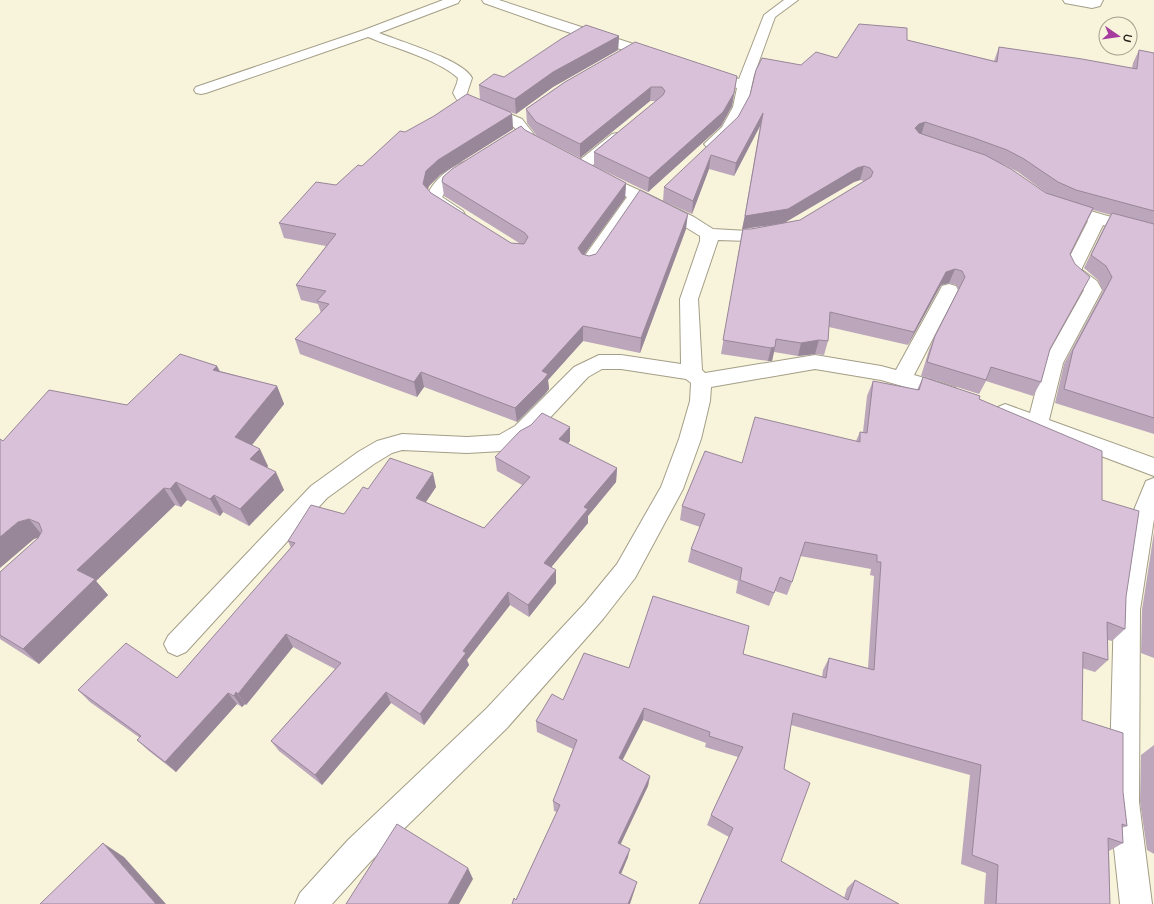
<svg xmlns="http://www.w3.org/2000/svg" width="1154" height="904" font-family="'Varela Round',sans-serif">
<rect width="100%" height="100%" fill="#f8f3db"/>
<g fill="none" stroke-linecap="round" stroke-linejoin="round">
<defs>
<g id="street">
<path d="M443,0H460L458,3L379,33C399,41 464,60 472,78L467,93L469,97L522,119L536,137L547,143L550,146L547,149C527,154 524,134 511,125C497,115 474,113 460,103C457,101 455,96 453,93L457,83L458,78C437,59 394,48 368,37L206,93L201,94L196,93L194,90L196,87L364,30Z"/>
<path d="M482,0H499L661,53L663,56L661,59H651L549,26L484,3Z"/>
<path d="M784,0H798L775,17L754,75L747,107L735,129L717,147L712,149L707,147L704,144L722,127L733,107L737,88L702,76L700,73L702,70L707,69L739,79L764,15Z"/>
<path d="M1063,0H1103L1100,6L1092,8L1065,3Z"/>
<path d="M617,133L622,134L624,137L622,140L587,170L581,172L575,170L573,167L575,164L612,134Z"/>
<path d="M467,161L473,163L475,166L473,169L448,187L442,197L463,211L465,215L463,219C449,222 433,209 426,198C432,181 450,166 467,161Z"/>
<path d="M599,172L643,192L694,217L713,229L748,231L770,227L776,228L779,232L776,236L748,241L718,240L698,299L702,370L705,373L815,355L881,366L896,370L940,290L942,286L949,284L956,286L958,290L914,375L955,387L958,392L955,397L948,399L881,380L815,369L711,387L710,401L701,439L683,489L635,578L603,619L507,728L370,862L332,904H295L300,893L348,840L487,708L585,603L617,564L661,487L679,439L690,401L691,383L686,379L621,369H602L588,377L531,438L510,449L502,451L467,453L402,450L392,453L374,464L327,498L186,652L177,656L168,652L164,644L168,636L311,486L358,452L377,441L402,434L467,437L499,435L515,426L574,367L599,355H621L681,364L680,299L700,241V236L682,225L639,203L594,268L588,270L582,268L579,264L627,197L593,180L591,177L593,174Z"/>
<path d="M1061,202L1104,215L1154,228V238L1103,225L1082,268V270L1097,281L1102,290L1063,363L1049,420L1154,458V476L998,417L994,412L998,407L1005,404L1030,413L1043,363L1084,290L1068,277L1064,268L1088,221L1055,211L1053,207L1055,203Z"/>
<path d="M1154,478V519L1140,610L1139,802L1152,904H1120L1109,802L1114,610L1129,522L1146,481Z"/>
</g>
</defs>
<use href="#street" stroke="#a39e87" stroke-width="2"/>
<use href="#street" fill="#fff" fill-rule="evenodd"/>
</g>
<g fill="#bba6bb" fill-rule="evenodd">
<path d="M619,36L618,50L553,87L516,114L510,112L512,114L513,129L440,175L429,186L427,190L431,193L511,243H519L444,196L442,182L525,130L626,183L625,198L584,255L589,256L686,229L640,353L583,341L548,380L549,389L545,394L517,422L424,387L417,397L300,354L295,339L321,313L318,304L301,300L296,285L326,246L284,238L279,223L336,185L362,166L405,132L480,100L479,85L504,77Z"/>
<path d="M907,40L994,61L999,47L1132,68L1133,63L1139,50L1154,53V434L1055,403L1064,364L1103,291L1098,280L1084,268L1104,227L1111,215L1093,210L1070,254L1050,349L1041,382L1033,396L986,381L979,394L932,379L979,399L1102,500L1126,597L1125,629L1112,641L1108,640V660L1095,672L1082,668V720L1123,792L1127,826L1122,828L1123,843L1109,851L1110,904H984L986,873L961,864L970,775L791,725L784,769L781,861L844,898L847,888L855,880L899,904H699L729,837L707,825L711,815L738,757L705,747L706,743L643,720L622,760L650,776L648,786L620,844L628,857L621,874L635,889L516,900L557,812L554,811L553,801L573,749L537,732L536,721L563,700L629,668L743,654L822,677L823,670L829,658L868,668L874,576L870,575L871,569L800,556L792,582L787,595L775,591L769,606L736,593L738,581L688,562L691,549L700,527L680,520L682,506L742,463L856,441L860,432H863L867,396L873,381L917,390L923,377L930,378L921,376L929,350L935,336L959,290L956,285L949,283L941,285L908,345L829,327L828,341L824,355L815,354L798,356L774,352L772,361H768L721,354L760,126L734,176L709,169L692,214L663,201L664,187L801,65L837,58ZM1001,163L1018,172L1048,194L1046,193ZM860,180L864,181L800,220L751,229H745L784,223L854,182Z"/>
<path d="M565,82L735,89L732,106L721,126L648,192L594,166V152L657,101H650L580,158L537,136L527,123L526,109Z"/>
<path d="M217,366L220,371L277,386L284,404L252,445L268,466L267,468L284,490L249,526L223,512L220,516L187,500L181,507L175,505L96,581L108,595L39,664L0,639V572L38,538L39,537L34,539L3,441L127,405Z"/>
<path d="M570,441L568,444L617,468L616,482L588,516V523L551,567L556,583L529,617L510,605L467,660L469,665L424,725L391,703L322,785L279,751L271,741L335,669L293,647L246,705L245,704L242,707L237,704L176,772L149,751L137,740L140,738L90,702L78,690L177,678L291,548L288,541L344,514L368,489L436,487L426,502L484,528L522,485L497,471L495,457Z"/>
<path d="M1154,532V658L1141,653L1142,610Z"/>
<path d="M1154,745V854L1147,850L1140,802L1141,755Z"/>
</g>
<g fill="#988798">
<path d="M619,36L618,50L553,87L516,114L515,99L553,72Z"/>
<path d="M737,76L732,106L721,126L648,192L649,178Z"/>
<path d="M651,87L650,101L580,158V144Z"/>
<path d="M763,113L760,126L734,176L736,163Z"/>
<path d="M512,114L513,129L440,175L429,186L425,199L423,184L426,171L438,160Z"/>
<path d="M925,122L921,136L915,128L919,124Z"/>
<path d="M711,155L709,169L692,214L693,201Z"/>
<path d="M864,166L860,180L854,182L784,223L742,229L745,216L857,168Z"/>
<path d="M626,183L625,198L578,263V248Z"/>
<path d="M688,214L686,229L640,353L641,338Z"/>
<path d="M955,269L949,283L941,285L908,345L914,332L946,272Z"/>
<path d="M583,326V341L548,380L549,389L545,394L517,422L515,408L542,371Z"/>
<path d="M819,340L815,354L798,356L801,343Z"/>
<path d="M775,347L772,361H768L771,348Z"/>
<path d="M217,366L225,384L213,370Z"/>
<path d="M421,372L424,387L417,397L414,382Z"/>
<path d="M277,386L284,404L244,455L235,437Z"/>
<path d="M570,427V441L560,453L559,439Z"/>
<path d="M260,449L268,466L258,477L250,459Z"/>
<path d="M617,468L616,482L588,516V523L544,576V563L584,507Z"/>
<path d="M276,472L284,490L249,526L240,509Z"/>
<path d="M433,473L436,487L419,512L416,498Z"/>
<path d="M176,482L187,500L181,507L170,489Z"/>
<path d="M164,488L175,505L96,581L108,595L39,664L23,649L77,570Z"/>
<path d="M214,495L223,512L220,516L210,499Z"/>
<path d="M29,519L43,536L34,539L0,568V537L18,522Z"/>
<path d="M556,570V583L529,617L528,605Z"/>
<path d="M508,592L510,605L467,660L469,665L424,725L420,714L463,651Z"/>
<path d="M286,634L293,647L246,705L238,694Z"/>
<path d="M236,692L245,704L242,707L234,696Z"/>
<path d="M386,692L391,703L322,785L315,775Z"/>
<path d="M228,693L237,704L176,772L165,762Z"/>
<path d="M644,708L643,720L618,769L619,758Z"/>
<path d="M650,776L648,786L617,852L618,843Z"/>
<path d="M103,843L124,857L166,904H156Z"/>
<path d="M630,849L628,857L618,881L619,873Z"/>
<path d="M468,868L473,879L459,904H448Z"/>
<path d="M637,882L635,889L630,904H628Z"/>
</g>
<g fill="#d9c1d9" stroke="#988798">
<path d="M859,24L907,28V40L997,62L999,47L1082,59L1137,69L1139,50L1154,53V211L1076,190L1058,182L1024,159L1007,150L974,138L925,122L919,124L915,128L919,133L985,155L1011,169L1046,193L1093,208L1070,254L1075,264L1090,277L1050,349L1041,382L991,367L986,380L927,362L935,336L965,277L962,271L955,269L946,272L914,332L830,312L828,341L819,340L801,343L776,339L775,347L771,348L723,340L743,229H751L800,220L871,177L873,172L870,168L864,166L857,168L788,209L745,216L763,113L736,163L711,155L693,201L664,187L738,117L750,95L756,70L762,58L801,65L816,52L837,58Z"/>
<path d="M586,25L619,36L553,72L515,99L479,85L494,74L504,77L561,39Z"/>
<path d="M635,42L737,76L734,93L723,112L649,178L594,152L663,95L665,91L662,87H651L580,144L536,122L526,109L565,82Z"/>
<path d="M467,94L510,112L512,114L438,160L426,171L423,184L431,193L511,243L524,244L528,237L525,233L442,182L443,177L452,169L521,126L525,130L626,183L578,248L582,254L589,256L596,254L640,190L688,214L641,338L583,326L542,371L548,374L544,379L515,408L421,372L414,382L295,339L329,304L317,301L326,291L296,285L336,234L279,223L316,182L336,185L358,165L362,166L400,131L405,132L434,116Z"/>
<path d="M1112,213L1154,224V418L1064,389L1073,350L1112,277L1106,266L1091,255Z"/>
<path d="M180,354L217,366L213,370L277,386L235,437L260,449L250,459L276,472L240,509L214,495L210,499L176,482L170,489L164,488L77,570L95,579L23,649L0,635V572L38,538L42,531L39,523L29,519L18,522L0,537V439L3,441L49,390L127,405Z"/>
<path d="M923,377L980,396L979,399L1102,451V500L1139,511L1126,597L1125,629L1107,622L1108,660L1083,652L1082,720L1123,733V792L1127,826L1122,824L1123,843L1108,838L1110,904H996L998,865L972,855L981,765L793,713L784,769L810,783L781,861L848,900L855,880L899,904H699L733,828L711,815L743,747L709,736L710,732L644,708L619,758L650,776L618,843L630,849L619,873L637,882L628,904H512L514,898L516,900L560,805L553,801L577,740L536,721L552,694L563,700L584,653L629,668L653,596L749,626L743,654L826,678L829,658L874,670L881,562H877V555L805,542L792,582L780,577L774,593L740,580L742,568L691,549L705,514L682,506L705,451L742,463L755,417L860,442V432L867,433L873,381L919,390Z"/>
<path d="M542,413L570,427L559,439L617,468L584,507L588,509L544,563L556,570L528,605L508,592L463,651L466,653L420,714L386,692L315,775L271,741L341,663L286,634L238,694L236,692L234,696L228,693L165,762L137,740L141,736L78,690L126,643L177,678L295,543L288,541L311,505L344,514L363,487L368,489L390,458L433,473L416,498L484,528L530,477L495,457L520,431L531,425Z"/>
<path d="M397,824L468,868L448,904H346Z"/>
<path d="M103,843L156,904H40Z"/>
</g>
<g transform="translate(1118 36) rotate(103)"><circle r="19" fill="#f8f3db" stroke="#a4a08e"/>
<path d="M0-3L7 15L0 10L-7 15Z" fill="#a53c9e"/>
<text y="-6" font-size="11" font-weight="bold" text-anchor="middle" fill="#25231a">U</text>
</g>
</svg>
